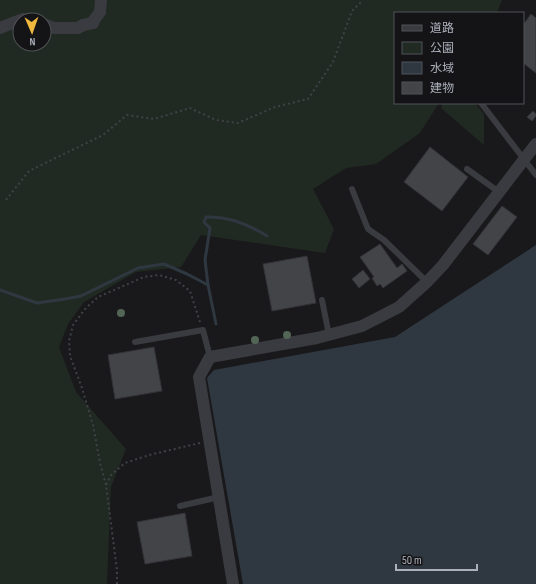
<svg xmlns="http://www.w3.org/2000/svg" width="536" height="584" font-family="'Sofia Sans Condensed','Noto Sans JP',sans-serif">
<rect width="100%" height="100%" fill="#19191b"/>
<g fill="#212a22" fill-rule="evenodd">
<path d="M0,0H502L497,13H395V103H439L420,133L376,164L346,168L313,189L334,229L325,253L201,235L181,267L136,272L84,302L68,324L59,347L76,392L126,449L111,487L107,584H0ZM20,20H44V44H20Z"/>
<path d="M442,103H475L484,114V145L441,108Z"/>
</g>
<path fill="#2f3840" d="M536,245V584H243L207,378L214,370L395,337Z"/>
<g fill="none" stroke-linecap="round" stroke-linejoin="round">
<g stroke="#2f3840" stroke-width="3">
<path d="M208,285L205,260L210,228L204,222L206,217C229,216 248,224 267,236"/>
<path d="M0,290L37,303L65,299L81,296L138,268L164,264L187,274L208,285L216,324"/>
</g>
</g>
<g fill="#434448" stroke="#333337">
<path d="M531,14L536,18V73L523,63V25Z"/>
<path d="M533,111L536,114V116L532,121L527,117Z"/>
<path d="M430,147L468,177L442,211L404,182Z"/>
<path d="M502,206L517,217L488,255L473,244Z"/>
<path d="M380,244L397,268L402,264L407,271L383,288L380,284L377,286L372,278L374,277L360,257Z"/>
<path d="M307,256L316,303L272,311L263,264Z"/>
<path d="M363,270L370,279L359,288L352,279Z"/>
<path d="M154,347L162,391L115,399L108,355Z"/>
<path d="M185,513L192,556L145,564L137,522Z"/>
</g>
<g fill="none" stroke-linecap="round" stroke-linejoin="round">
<g stroke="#404247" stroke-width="2" stroke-dasharray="2 3" stroke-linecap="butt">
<path d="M6,200L29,171L103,135L127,115L154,119L190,108L216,120L238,123L275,107L308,99L333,62L352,11L363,0"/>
<path d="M106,485L100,463L93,425L82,388L70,356L69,341L73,325L85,309L98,297L144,277L159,275L176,280L190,291L200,322"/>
<path d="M117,584V570L106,485L111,475L125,463L149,455L200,443"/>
</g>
<g stroke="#3a3b40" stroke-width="6">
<path d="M481,103L536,175"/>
<path d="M467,169L499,192"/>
<path d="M352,189L368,229L384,240L427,282"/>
<path d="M322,300L329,335"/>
<path d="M135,342L203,330L210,357"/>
<path d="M180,506L219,497"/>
</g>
<g stroke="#3a3b40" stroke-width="12">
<path d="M44,24L54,28H78L83,25L93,23L94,20L100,12L101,0"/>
<path d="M0,28L23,19L29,20"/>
<path d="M233,584L199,377L210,357L317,338L362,326L399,307L427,282L443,265L536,144"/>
</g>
</g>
<g fill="#536656">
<circle cx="121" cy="313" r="4"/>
<circle cx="287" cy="335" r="4"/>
<circle cx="255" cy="340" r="4"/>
</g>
<rect x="394" y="12" width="130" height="92" fill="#141416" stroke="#515258"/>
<rect x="402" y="25" width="20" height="6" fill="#3a3b40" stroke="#515258"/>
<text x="430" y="32" font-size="12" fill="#acb0bb">道路</text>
<rect x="402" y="42" width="20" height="12" fill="#212a22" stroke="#515258"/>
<text x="430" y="52" font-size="12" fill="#acb0bb">公園</text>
<rect x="402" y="62" width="20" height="12" fill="#2f3840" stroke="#515258"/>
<text x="430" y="72" font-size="12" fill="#acb0bb">水域</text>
<rect x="402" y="82" width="20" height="12" fill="#434448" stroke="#515258"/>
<text x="430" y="92" font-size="12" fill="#acb0bb">建物</text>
<g transform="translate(32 32) rotate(178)"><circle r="19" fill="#141416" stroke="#515258"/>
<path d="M0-3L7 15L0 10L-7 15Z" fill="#f0b93d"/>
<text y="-6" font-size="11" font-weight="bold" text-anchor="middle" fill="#acb0bb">N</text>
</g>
<path d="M396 564v6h81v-6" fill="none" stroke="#acb0bb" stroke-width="2"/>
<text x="402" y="564" font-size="12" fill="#acb0bb" stroke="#141416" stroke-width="3" paint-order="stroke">50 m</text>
</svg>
